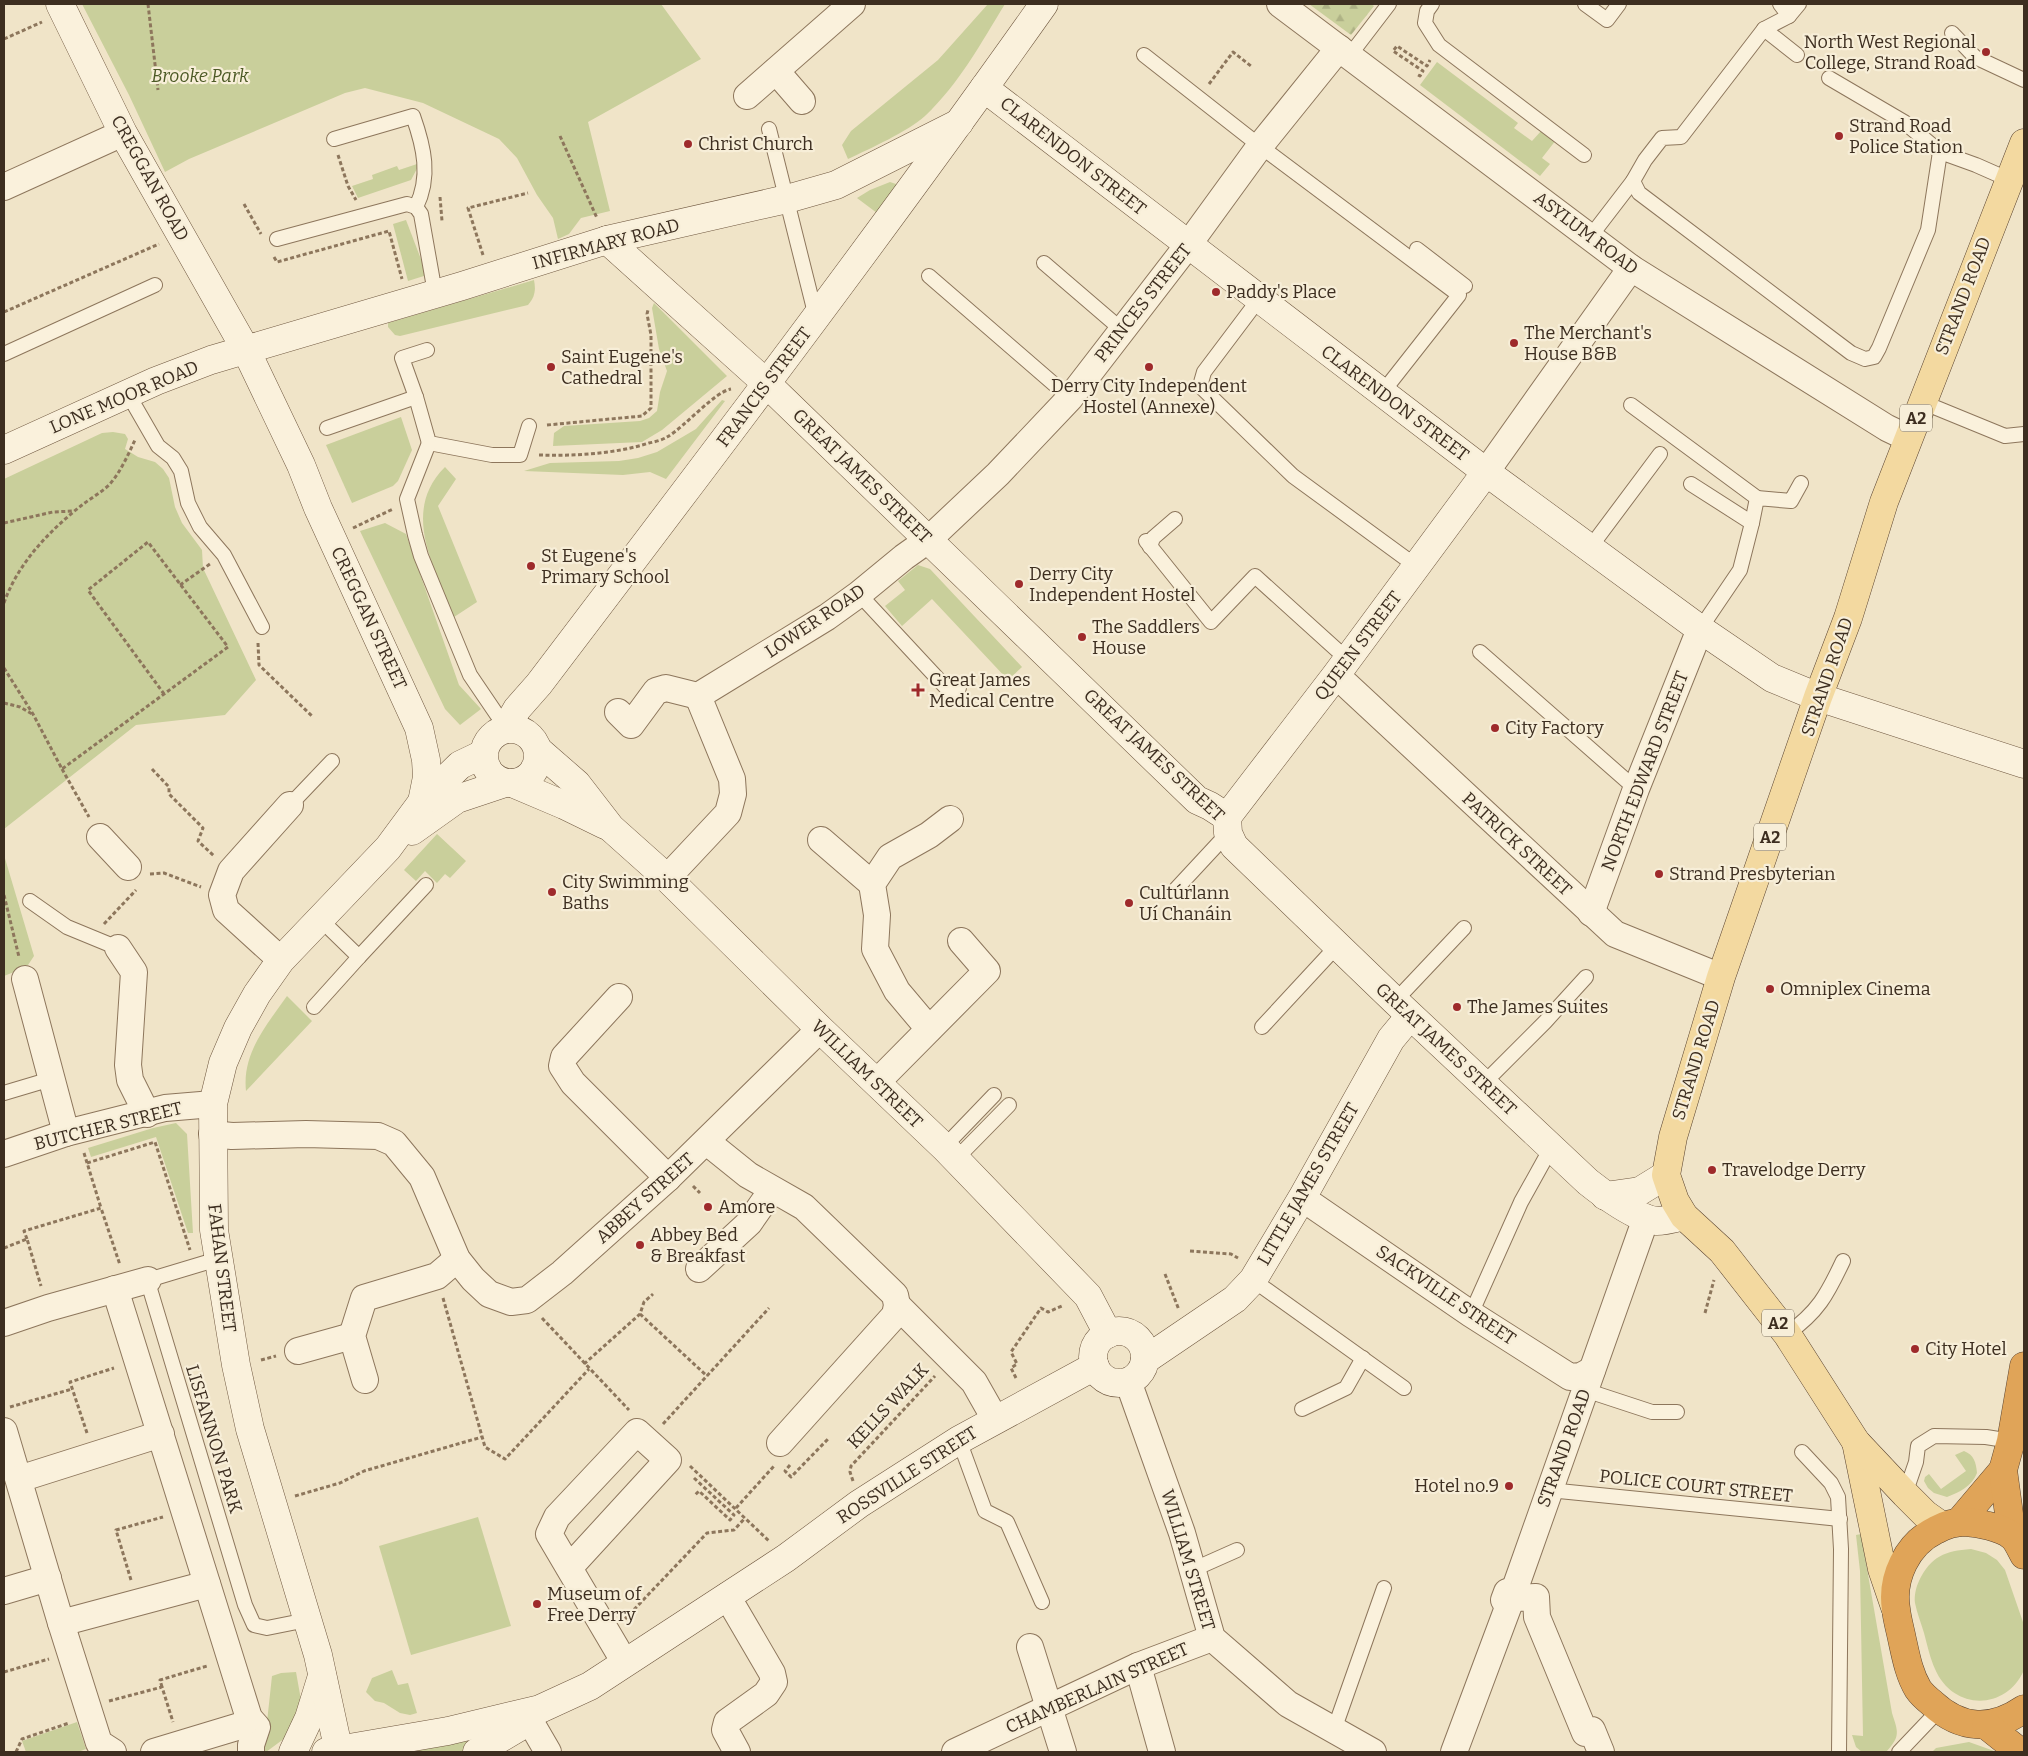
<svg xmlns="http://www.w3.org/2000/svg" width="2028" height="1756" font-family="Bitter,serif">
<defs>
<pattern id="forest-firs" width="22" height="20" patternUnits="userSpaceOnUse" patternTransform="scale(1.25)"><rect width="22" height="20" fill="#c9cf9b"/><path d="M5 1l3.5 6h-7zM16 11l3.5 6h-7z" fill="#aeb285"/></pattern>
</defs>
<rect width="100%" height="100%" fill="#f0e4c8"/>
<g fill="#c9cf9b">
<path d="M82,4H661L701,59L588,122L610,211L581,218L569,234L558,239L553,218L537,195L517,158L499,139L423,103L365,88L345,93L189,159L165,172L129,95Z"/>
<path d="M988,4H1005C981,43 959,84 925,116C907,132 871,148 848,159L842,145L851,131L938,60Z"/>
<path d="M1437,62L1518,123L1514,128L1532,141L1542,130L1556,140L1542,158L1550,164L1540,176L1420,85Z"/>
<path d="M420,163L411,180L358,198L352,186L373,179L372,175L397,166L399,170Z"/>
<path d="M890,182L899,185L877,213L857,198L870,190Z"/>
<path d="M406,220L427,275L408,281L393,224Z"/>
<path d="M534,280C536,290 535,297 528,305L400,336L395,335L388,327V323Z"/>
<path d="M654,303L727,376L662,430L642,442L553,446L554,433L564,426L640,421L649,418L657,411L660,392L667,371L659,349L652,308Z"/>
<path d="M722,400L725,401L666,479L650,472L623,475L524,471L550,463L619,461L638,458L657,452L696,429Z"/>
<path d="M401,417L412,450L398,481L393,486L352,503L326,445Z"/>
<path d="M113,432L125,434L128,439L125,449L138,457L155,462L163,469L169,478L175,507L182,523L202,550L203,568L256,680L225,715L136,725L4,829V479L102,433Z"/>
<path d="M445,467L456,479L438,506L477,602L454,617C435,568 400,512 445,467Z"/>
<path d="M385,523L406,534L459,685L481,709L460,725L445,709L360,531Z"/>
<path d="M918,565L930,569L1022,667L1008,680L932,599L902,626L885,606L905,590L898,581Z"/>
<path d="M437,834L466,861L450,878L445,874L437,883L425,871L416,881L404,870Z"/>
<path d="M4,855L34,956L28,965L22,966L19,970L4,976Z"/>
<path d="M287,996L312,1021L246,1091C242,1053 266,1026 287,996Z"/>
<path d="M176,1123L187,1134L193,1233H188L156,1137L91,1157L88,1148L153,1128Z"/>
<path d="M1964,1451C1974,1455 1976,1462 1977,1473C1972,1486 1960,1492 1947,1497L1934,1493L1928,1488L1924,1481L1925,1477L1929,1474L1941,1489L1966,1471L1955,1455Z"/>
<path d="M478,1517L511,1626L411,1655L379,1546Z"/>
<path d="M1861,1534L1892,1713C1898,1732 1901,1736 1886,1752H1862L1856,1747L1852,1735L1863,1736L1860,1571L1856,1535Z"/>
<path d="M1971,1549L1986,1553L1997,1560L2005,1570L2024,1625V1670C2006,1711 1953,1711 1935,1669C1930,1658 1927,1644 1924,1633C1921,1623 1917,1613 1915,1603C1914,1596 1916,1587 1919,1581C1931,1556 1945,1551 1971,1549Z"/>
<path d="M392,1670L398,1685L408,1683L417,1713L410,1715L400,1713L384,1703L375,1701L366,1692L372,1678Z"/>
<path d="M296,1672L301,1700L306,1702L285,1738L266,1752H253L267,1722L272,1676L281,1673Z"/>
<path d="M77,1722L86,1749L78,1752H26L22,1741Z"/>
<path d="M481,1732L484,1739L461,1752H387Z"/>
<path d="M1969,1742L1997,1752H1932L1936,1748Z"/>
</g>
<path fill="url(#forest-firs)" d="M1309,4H1371L1374,6L1351,35Z"/>
<g fill="none" stroke-linecap="round" stroke-linejoin="round">
<defs>
<g id="lane">
<path d="M1432,4L1427,11L1425,23L1439,45L1584,155"/>
<path d="M1585,4L1607,20L1619,4"/>
<path d="M1780,4L1789,16"/>
<path d="M1799,4L1789,16L1764,29L1681,137L1662,138L1645,160L1633,181L1639,193L1851,353L1865,359L1874,357L1879,348L1928,230L1940,152L1976,165L2010,180"/>
<path d="M1764,29L1797,55"/>
<path d="M1952,33L1975,57L2024,80"/>
<path d="M1144,55L1260,146L1459,295L1382,393"/>
<path d="M1350,55L1389,4"/>
<path d="M1829,78L1904,122L1940,152"/>
<path d="M769,129L816,317"/>
<path d="M334,139L413,116C424,147 431,177 416,207"/>
<path d="M1590,237L1633,181"/>
<path d="M277,239L407,204L416,207L421,214L435,293"/>
<path d="M1417,249L1465,286"/>
<path d="M1044,263L1122,330"/>
<path d="M929,276L1070,398"/>
<path d="M1259,299L1204,372L1200,386L1293,476L1416,566"/>
<path d="M427,350L402,358L416,397L429,443L492,455H520L529,426"/>
<path d="M4,354L155,285"/>
<path d="M128,394L158,446L173,458L181,471L188,503L200,527L224,555L262,627"/>
<path d="M1922,402L2005,436L2024,434"/>
<path d="M1631,405L1757,498"/>
<path d="M327,428L416,397"/>
<path d="M429,443L407,499L415,535L421,556L470,675L506,728"/>
<path d="M1691,484L1752,523L1740,570L1700,629"/>
<path d="M1752,523L1757,498L1791,501L1801,483"/>
<path d="M1146,541L1211,622L1255,576L1348,660"/>
<path d="M1150,547L1153,538L1175,519"/>
<path d="M1589,549L1660,454"/>
<path d="M859,594L952,694L959,688"/>
<path d="M1480,652L1636,789"/>
<path d="M290,805L332,761"/>
<path d="M1176,889L1228,833"/>
<path d="M30,901L67,927L118,948"/>
<path d="M320,919L359,957L426,885"/>
<path d="M1395,1001L1464,928"/>
<path d="M314,1007L359,957"/>
<path d="M1262,1027L1337,946"/>
<path d="M1483,1084L1545,1022L1586,977"/>
<path d="M4,1093L51,1079"/>
<path d="M944,1147L994,1095"/>
<path d="M955,1160L1009,1105"/>
<path d="M218,1259L148,1280L150,1289L245,1605L254,1625L267,1628L307,1620"/>
<path d="M1253,1280L1404,1388"/>
<path d="M1471,1314L1521,1202L1551,1148"/>
<path d="M1787,1334C1818,1312 1827,1295 1843,1261"/>
<path d="M1585,1390L1652,1412H1677"/>
<path d="M1302,1409L1346,1388L1363,1358"/>
<path d="M959,1440L985,1511L1007,1522L1042,1602"/>
<path d="M1802,1452L1831,1483L1838,1497L1841,1549L1839,1752"/>
<path d="M1549,1490L1840,1519"/>
<path d="M1905,1494L1916,1462L1918,1446L1934,1436L1986,1437L2011,1441"/>
<path d="M1192,1570L1237,1550"/>
<path d="M1334,1730L1384,1588"/>
<path d="M1899,1752L1939,1710"/>
</g>
<g id="street">
<path d="M1280,4L1631,268L1887,428L1908,438"/>
<path d="M776,71L802,101"/>
<path d="M747,96L852,4"/>
<path d="M4,187L123,133"/>
<path d="M1486,472L1631,268"/>
<path d="M1336,675L1615,934L1721,977"/>
<path d="M618,712L631,725L656,691L666,688L698,696"/>
<path d="M100,837L128,867"/>
<path d="M821,840L872,884"/>
<path d="M667,878L728,813L733,794L732,779L698,696L827,617L859,594L904,557L928,540L998,474L1070,398L1188,245L1260,146L1339,48"/>
<path d="M1591,913L1636,789L1700,629"/>
<path d="M118,948L134,972L128,1065L130,1080L147,1114"/>
<path d="M281,960L226,910L222,895L231,871L290,805"/>
<path d="M25,979L66,1133"/>
<path d="M619,997L564,1057L562,1066L573,1083L668,1178"/>
<path d="M929,1029L897,991L875,949L877,915L872,884L890,857L929,835L950,819"/>
<path d="M877,1082L987,971L961,941"/>
<path d="M212,1134L232,1136L306,1134L378,1136L394,1143L422,1177L457,1259L473,1279L489,1294L511,1302L527,1300L562,1273L668,1178L820,1029"/>
<path d="M707,1142L748,1175L804,1207L895,1295L897,1305L895,1315L780,1443"/>
<path d="M4,1154L66,1133L165,1108L213,1104"/>
<path d="M1302,1198L1471,1314L1570,1377L1581,1376L1592,1370"/>
<path d="M699,1269L749,1223L772,1190"/>
<path d="M115,1289L249,1718L257,1727L251,1745V1752"/>
<path d="M897,1305L974,1382L995,1419"/>
<path d="M4,1323L48,1308L148,1280"/>
<path d="M298,1351L352,1336"/>
<path d="M365,1380L352,1336L364,1298L437,1276L457,1259"/>
<path d="M1128,1381L1182,1533L1212,1638L1288,1704L1373,1752"/>
<path d="M4,1431L61,1623L99,1743L113,1752"/>
<path d="M19,1479L161,1434"/>
<path d="M569,1568L668,1460L637,1432L557,1517L549,1534L625,1663"/>
<path d="M4,1591L48,1578"/>
<path d="M727,1596L772,1673L774,1682L766,1694L727,1722L725,1730L737,1752"/>
<path d="M1504,1600L1507,1592L1517,1598L1536,1597L1537,1617L1585,1733L1592,1730L1601,1752"/>
<path d="M61,1623L207,1584"/>
<path d="M1030,1647L1063,1752"/>
<path d="M1138,1666L1162,1752"/>
<path d="M530,1721L548,1752"/>
<path d="M154,1752L240,1726L249,1718"/>
<path d="M955,1752L1138,1666L1212,1638"/>
<path d="M1454,1752L1513,1594L1646,1218"/>
</g>
<g id="secondary">
<path d="M60,4L123,133L246,350L301,465L318,508L419,728L426,760L427,777L422,802"/>
<path d="M984,88L1486,472L1700,629L1772,678L1818,697L2024,764"/>
<path d="M607,240L766,383L1197,800L1210,806L1227,817"/>
<path d="M4,450L156,381L211,360L462,286L607,240L787,199L836,185L959,123"/>
<path d="M506,728L517,709L539,684C710,459 881,234 1044,4"/>
<circle cx="511" cy="756" r="27"/>
<path d="M538,750L577,784L611,828L667,878L820,1029L944,1147L1088,1296L1108,1334"/>
<path d="M512,783L564,805L605,825"/>
<path d="M1227,817L1228,833L1234,846L1395,1001L1588,1182C1603,1194 1637,1219 1657,1221C1665,1221 1676,1218 1684,1216"/>
<path d="M1227,817L1336,675L1486,472"/>
<path d="M412,831L457,799L505,783"/>
<path d="M1605,1196L1640,1191L1666,1175"/>
<circle cx="1119" cy="1357" r="26"/>
<path d="M1145,1360L1235,1299L1253,1280L1302,1198L1391,1039L1410,1016"/>
<path d="M293,1752L309,1718L322,1676"/>
<path d="M326,1752L448,1731L540,1709L590,1686L786,1558L859,1504L959,1440L1095,1366"/>
<path d="M339,1752L318,1655L250,1429L236,1365L214,1230L213,1104L223,1063L238,1028L257,994L281,960L388,848L422,802L460,765L483,754"/>
<path d="M477,1752L531,1720"/>
</g>
<g id="primary">
<path d="M1856,1442L1882,1569L1895,1607"/>
<path d="M1942,1526L1925,1514L1905,1494L1856,1442L1787,1334L1722,1251L1684,1216L1675,1201L1666,1175L1673,1137L1721,977L1818,697L1848,618L1884,502L2024,143"/>
</g>
<g id="highway">
<path d="M1959,1522L2003,1470"/>
<path d="M2012,1536L2003,1470L2011,1441L2024,1366"/>
<path d="M2024,1555C2021,1550 2017,1540 2012,1536C2001,1527 1978,1523 1965,1522C1955,1522 1945,1525 1936,1530C1907,1544 1891,1578 1896,1609C1897,1619 1900,1629 1902,1639C1906,1657 1909,1674 1918,1689C1922,1695 1927,1699 1932,1703C1961,1730 1992,1731 2024,1709"/>
<path d="M1986,1725L2020,1752"/>
</g>
</defs>
<use href="#lane" stroke="#8d765c" stroke-width="16"/>
<use href="#street" stroke="#8d765c" stroke-width="28"/>
<use href="#secondary" stroke="#6f573f" stroke-width="29"/>
<use href="#primary" stroke="#5b4430" stroke-width="29"/>
<use href="#highway" stroke="#5b4430" stroke-width="29"/>
<g stroke="#8d765c" stroke-width="3" stroke-dasharray="4 2.5" stroke-linecap="butt">
<path d="M148,4L158,90"/>
<path d="M4,39L42,22"/>
<path d="M1418,75L1420,76L1423,71L1393,51L1397,46L1427,66L1430,60"/>
<path d="M1209,84L1233,52L1251,66"/>
<path d="M560,136L597,218"/>
<path d="M338,155L348,186L356,200"/>
<path d="M440,197L442,221"/>
<path d="M244,204L261,234"/>
<path d="M483,255L468,208L528,193"/>
<path d="M274,257L277,262L389,231L402,279"/>
<path d="M4,312L159,244"/>
<path d="M547,425L642,416L651,408V335L647,314L648,310"/>
<path d="M539,455C576,456 614,454 649,443C655,442 662,440 667,437C685,427 714,392 731,389"/>
<path d="M4,523L53,512L74,511"/>
<path d="M353,528L393,509"/>
<path d="M180,585L210,564"/>
<path d="M4,603C18,563 49,531 82,505C91,498 102,492 110,484C121,471 128,455 135,440"/>
<path d="M258,643L259,665L313,717"/>
<path d="M4,668L33,714L62,769L228,647L148,542L88,590L164,694"/>
<path d="M4,703L20,707L32,714"/>
<path d="M62,769L89,817"/>
<path d="M152,769L169,787V794L203,828L198,841L214,856"/>
<path d="M150,874L164,873L201,887"/>
<path d="M4,895L19,957"/>
<path d="M104,924L136,890"/>
<path d="M84,1153L101,1208"/>
<path d="M87,1163L155,1142L190,1250"/>
<path d="M693,1186L700,1193"/>
<path d="M27,1239L24,1231L101,1208L120,1265"/>
<path d="M4,1248L27,1239L41,1286"/>
<path d="M1190,1251L1231,1254L1238,1258"/>
<path d="M1165,1274L1179,1310"/>
<path d="M443,1298L485,1447L505,1459L589,1369"/>
<path d="M1705,1313L1714,1280"/>
<path d="M640,1314L707,1376"/>
<path d="M542,1318L629,1410"/>
<path d="M261,1360L276,1356"/>
<path d="M584,1364L640,1314L644,1302L653,1294"/>
<path d="M1016,1378L1011,1368L1017,1364L1011,1352L1041,1308L1048,1312L1062,1306"/>
<path d="M10,1407L72,1389"/>
<path d="M663,1424L769,1308"/>
<path d="M87,1433L70,1382L114,1368"/>
<path d="M790,1465L785,1471L791,1477L828,1439"/>
<path d="M690,1466L769,1541"/>
<path d="M694,1478L734,1515L730,1520L699,1491L694,1496"/>
<path d="M853,1481L850,1472L851,1466L935,1376"/>
<path d="M295,1496L340,1483L364,1471L482,1437"/>
<path d="M736,1508L774,1466"/>
<path d="M131,1580L116,1530L163,1517"/>
<path d="M625,1619L707,1533L734,1530L745,1518"/>
<path d="M4,1672L49,1659"/>
<path d="M162,1687L160,1680L207,1666"/>
<path d="M109,1701L162,1687L173,1722"/>
<path d="M16,1752L22,1739L69,1723"/>
</g>
<use href="#lane" stroke="#faf1dc" stroke-width="14"/>
<use href="#street" stroke="#faf1dc" stroke-width="26"/>
<use href="#secondary" stroke="#faf1dc" stroke-width="28"/>
<use href="#primary" stroke="#f3d9a0" stroke-width="28"/>
<use href="#highway" stroke="#e0a458" stroke-width="28"/>
</g>
<g fill="#9e2a2b" stroke="#f7eed8" stroke-width="2">
<circle cx="1986" cy="52" r="5"/>
<circle cx="1839" cy="136" r="5"/>
<circle cx="688" cy="144" r="5"/>
<circle cx="1216" cy="292" r="5"/>
<circle cx="1514" cy="343" r="5"/>
<circle cx="551" cy="367" r="5"/>
<circle cx="1149" cy="367" r="5"/>
<circle cx="531" cy="566" r="5"/>
<circle cx="1019" cy="584" r="5"/>
<circle cx="1082" cy="637" r="5"/>
<path d="M915.5 682.5h5v5h5v5h-5v5h-5v-5h-5v-5h5z"/>
<circle cx="1495" cy="728" r="5"/>
<circle cx="1659" cy="874" r="5"/>
<circle cx="552" cy="892" r="5"/>
<circle cx="1129" cy="903" r="5"/>
<circle cx="1770" cy="989" r="5"/>
<circle cx="1457" cy="1007" r="5"/>
<circle cx="1712" cy="1170" r="5"/>
<circle cx="708" cy="1207" r="5"/>
<circle cx="640" cy="1245" r="5"/>
<circle cx="1915" cy="1349" r="5"/>
<circle cx="1509" cy="1486" r="5"/>
<circle cx="537" cy="1604" r="5"/>
</g>
<g text-anchor="middle" dominant-baseline="central" stroke-width="4.5" stroke-linejoin="round" paint-order="stroke">
<g fill="#f7eed8" stroke="#756857" stroke-width="1">
<rect x="1900" y="404.5" width="32" height="27" rx="4"/>
<rect x="1754" y="823.5" width="32" height="27" rx="4"/>
<rect x="1762" y="1309.5" width="32" height="27" rx="4"/>
</g>
<g font-size="16" font-weight="bold" fill="#3d2e20">
<text x="1916" y="418">A2</text>
<text x="1770" y="837">A2</text>
<text x="1778" y="1323">A2</text>
</g>
<g font-size="18" fill="#3d2e20" stroke="#f7eed8" text-anchor="start">
<text x="1976" y="42" text-anchor="end">North West Regional<tspan x="1976" dy="21">College, Strand Road</tspan></text>
<text x="1849" y="126">Strand Road<tspan x="1849" dy="21">Police Station</tspan></text>
<text x="698" y="144">Christ Church</text>
<text x="1226" y="292">Paddy's Place</text>
<text x="1524" y="333">The Merchant's<tspan x="1524" dy="21">House B&amp;B</tspan></text>
<text x="561" y="357">Saint Eugene's<tspan x="561" dy="21">Cathedral</tspan></text>
<text x="1149" y="386" text-anchor="middle">Derry City Independent<tspan x="1149" dy="21">Hostel (Annexe)</tspan></text>
<text x="541" y="556">St Eugene's<tspan x="541" dy="21">Primary School</tspan></text>
<text x="1029" y="574">Derry City<tspan x="1029" dy="21">Independent Hostel</tspan></text>
<text x="1092" y="627">The Saddlers<tspan x="1092" dy="21">House</tspan></text>
<text x="929" y="680">Great James<tspan x="929" dy="21">Medical Centre</tspan></text>
<text x="1505" y="728">City Factory</text>
<text x="1669" y="874">Strand Presbyterian</text>
<text x="562" y="882">City Swimming<tspan x="562" dy="21">Baths</tspan></text>
<text x="1139" y="893">Cultúrlann<tspan x="1139" dy="21">Uí Chanáin</tspan></text>
<text x="1780" y="989">Omniplex Cinema</text>
<text x="1467" y="1007">The James Suites</text>
<text x="1722" y="1170">Travelodge Derry</text>
<text x="718" y="1207">Amore</text>
<text x="650" y="1235">Abbey Bed<tspan x="650" dy="21">&amp; Breakfast</tspan></text>
<text x="1925" y="1349">City Hotel</text>
<text x="1499" y="1486" text-anchor="end">Hotel no.9</text>
<text x="547" y="1594">Museum of<tspan x="547" dy="21">Free Derry</tspan></text>
</g>
<g font-size="18" font-style="italic" fill="#4d5a26" stroke="#f7eed8">
<text x="200" y="76">Brooke Park</text>
</g>
<g font-size="18" fill="#3d2e20" stroke="#f7eed8">
<text transform="translate(1073 156) rotate(38)">CLARENDON STREET</text>
<text transform="translate(150 178) rotate(61)">CREGGAN ROAD</text>
<text transform="translate(1586 233) rotate(37)">ASYLUM ROAD</text>
<text transform="translate(606 244) rotate(-15)">INFIRMARY ROAD</text>
<text transform="translate(1963 296) rotate(-69)">STRAND ROAD</text>
<text transform="translate(1143 303) rotate(-52)">PRINCES STREET</text>
<text transform="translate(764 387) rotate(-53)">FRANCIS STREET</text>
<text transform="translate(124 397) rotate(-23)">LONE MOOR ROAD</text>
<text transform="translate(1395 403) rotate(37)">CLARENDON STREET</text>
<text transform="translate(862 476) rotate(44)">GREAT JAMES STREET</text>
<text transform="translate(369 618) rotate(65)">CREGGAN STREET</text>
<text transform="translate(815 621) rotate(-34)">LOWER ROAD</text>
<text transform="translate(1358 646) rotate(-53)">QUEEN STREET</text>
<text transform="translate(1827 677) rotate(-71)">STRAND ROAD</text>
<text transform="translate(1154 755) rotate(43)">GREAT JAMES STREET</text>
<text transform="translate(1645 771) rotate(-69)">NORTH EDWARD STREET</text>
<text transform="translate(1517 844) rotate(43)">PATRICK STREET</text>
<text transform="translate(1446 1049) rotate(43)">GREAT JAMES STREET</text>
<text transform="translate(1696 1060) rotate(-73)">STRAND ROAD</text>
<text transform="translate(867 1074) rotate(44)">WILLIAM STREET</text>
<text transform="translate(108 1126) rotate(-14)">BUTCHER STREET</text>
<text transform="translate(1308 1184) rotate(-60)">LITTLE JAMES STREET</text>
<text transform="translate(645 1198) rotate(-42)">ABBEY STREET</text>
<text transform="translate(222 1268) rotate(83)">FAHAN STREET</text>
<text transform="translate(1446 1295) rotate(34)">SACKVILLE STREET</text>
<text transform="translate(888 1406) rotate(-47)">KELLS WALK</text>
<text transform="translate(214 1439) rotate(73)">LISFANNON PARK</text>
<text transform="translate(1564 1448) rotate(-70)">STRAND ROAD</text>
<text transform="translate(907 1475) rotate(-33)">ROSSVILLE STREET</text>
<text transform="translate(1696 1486) rotate(6)">POLICE COURT STREET</text>
<text transform="translate(1188 1560) rotate(73)">WILLIAM STREET</text>
<text transform="translate(1097 1688) rotate(-24)">CHAMBERLAIN STREET</text>
</g>
</g>
<rect width="2028" height="1756" fill="none" stroke="#3d2e20" stroke-width="10"/>
</svg>
